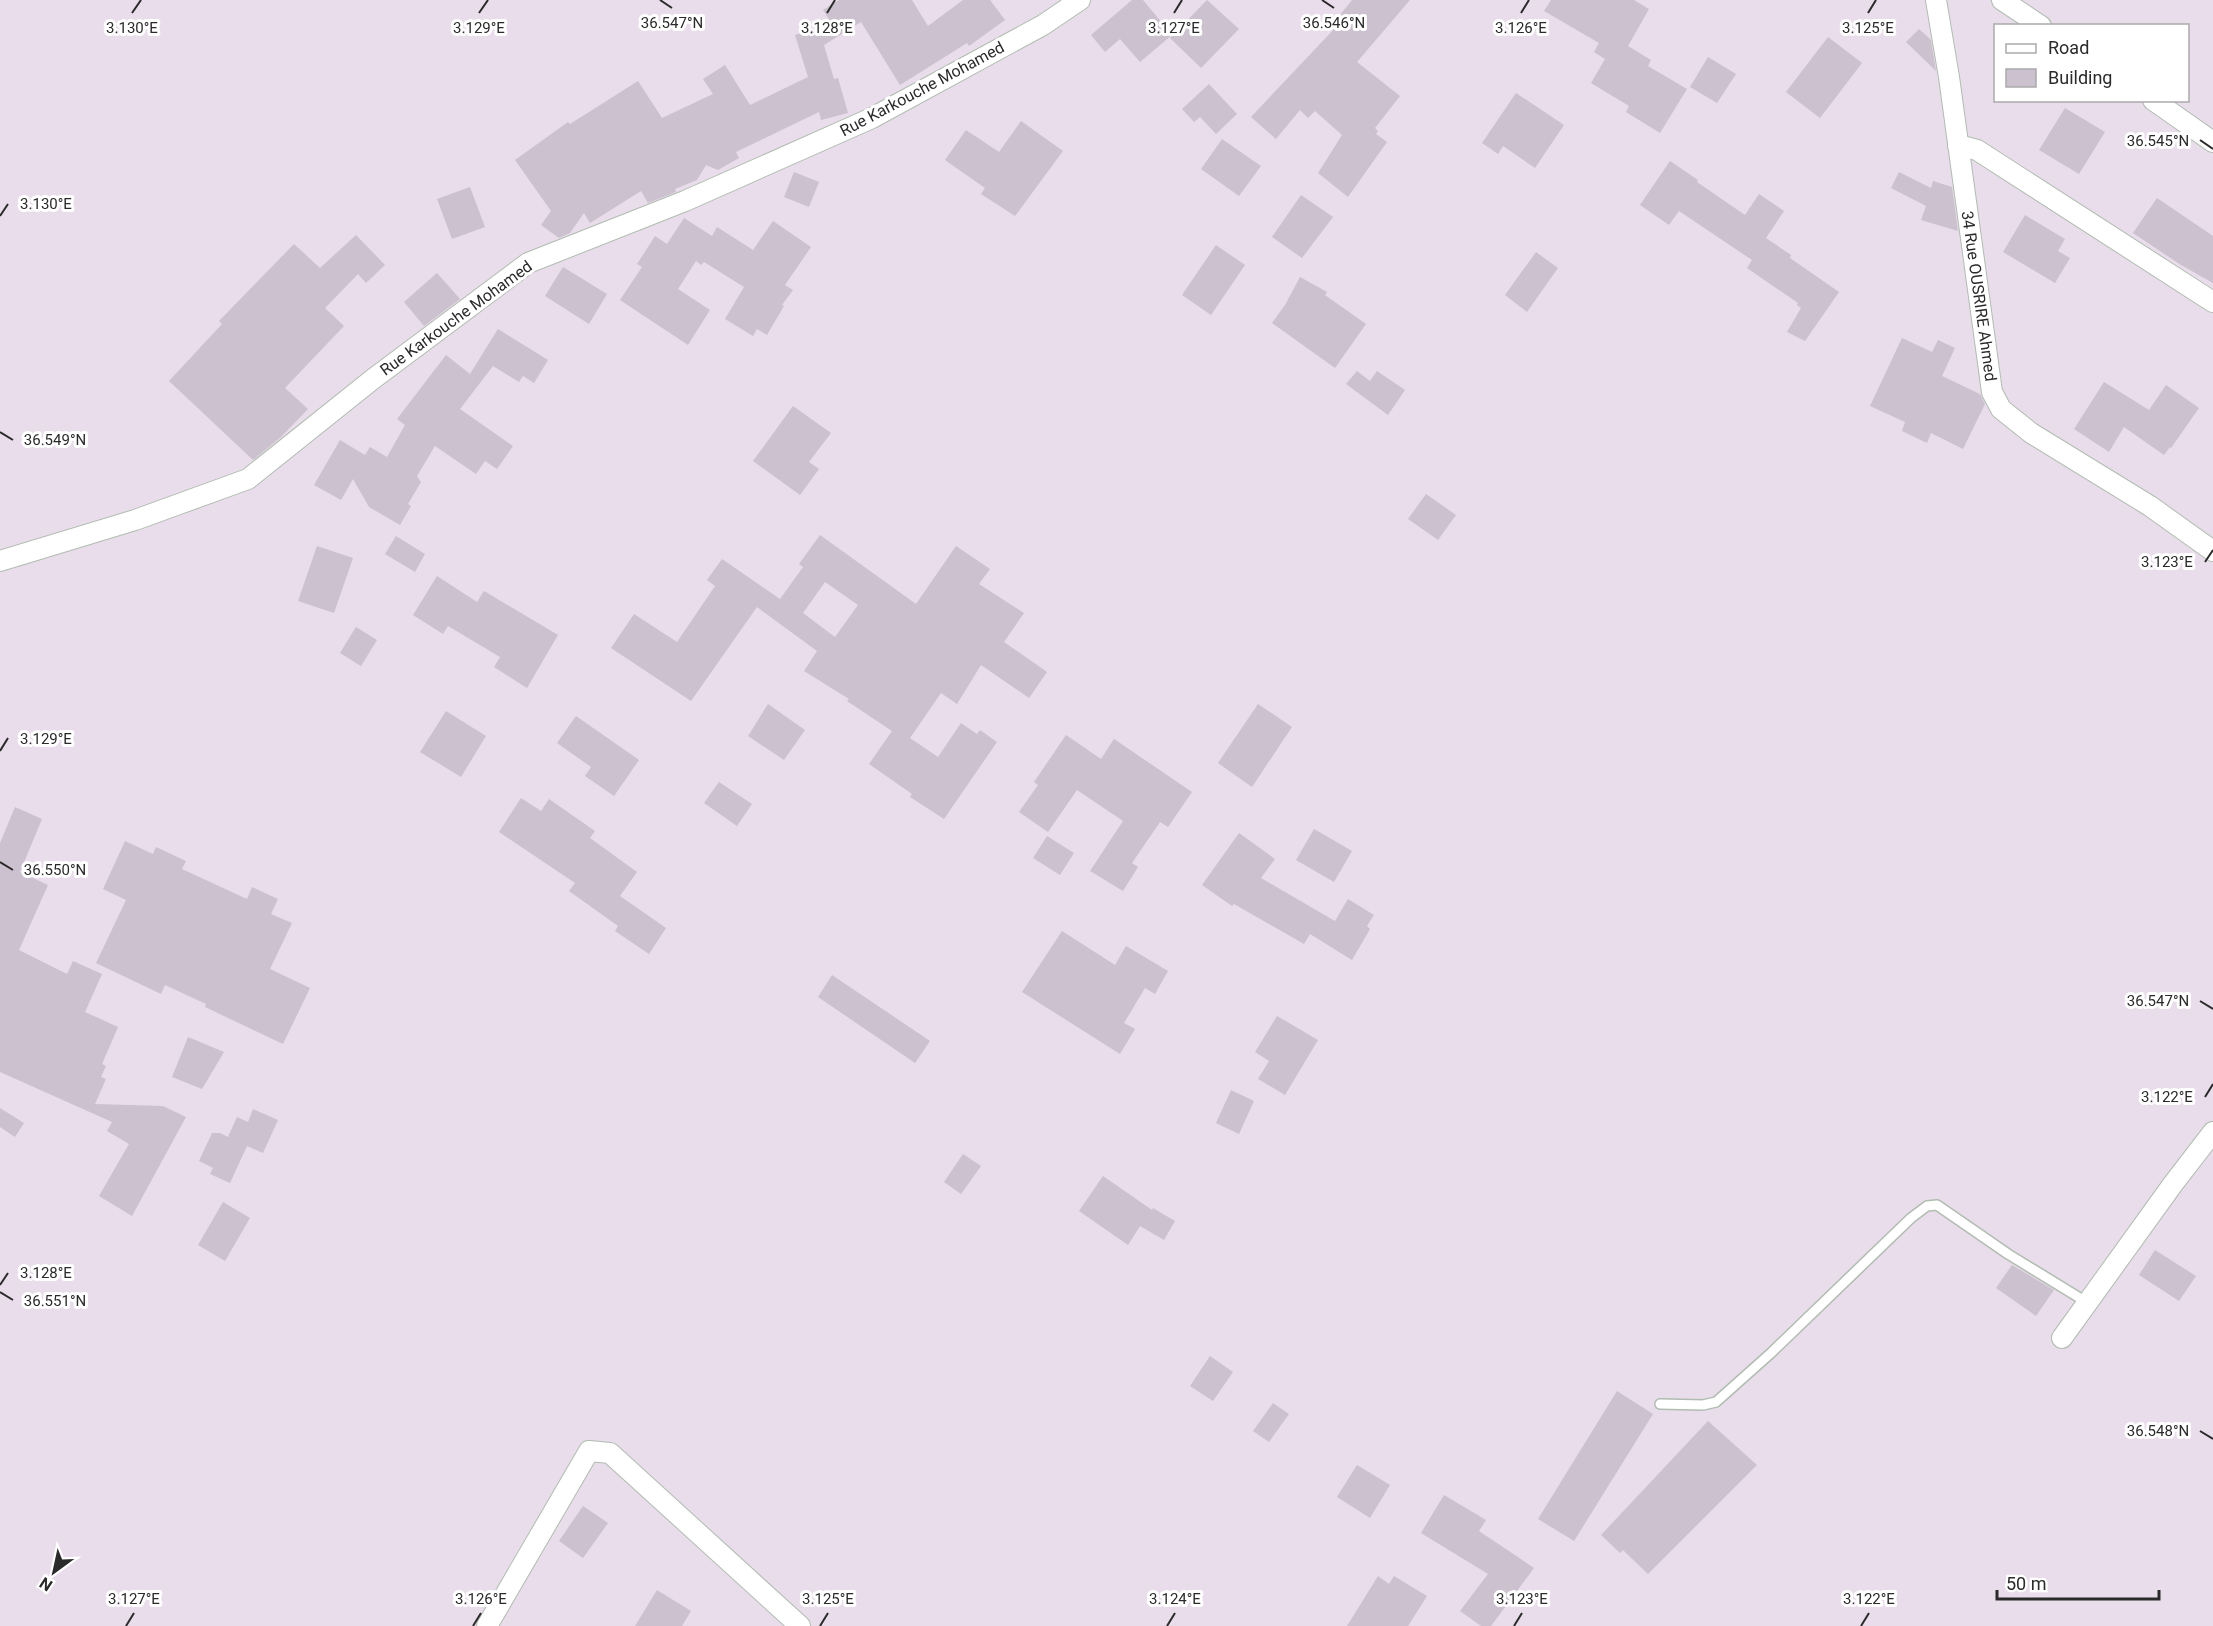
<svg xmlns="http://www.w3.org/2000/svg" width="2213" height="1626" font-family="Roboto,sans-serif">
<rect width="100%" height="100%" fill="#e9dceb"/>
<g fill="#ccc1ce" fill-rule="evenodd">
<path d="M839,0H912L928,26L963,0H990L1005,20L969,46L967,43L900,85L861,22L824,45L834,79L838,78L848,113L821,120L819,112L736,152L739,158L718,170L706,165L697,180L675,189L676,192L648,203L641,191L590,223L584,213L570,233L559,238L541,225L551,211L515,160L568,122L570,124L638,81L662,118L713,94L703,79L725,65L750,105L808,77L795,35L832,24L823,10Z"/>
<path d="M1132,0H1143L1172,35L1140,62L1120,39L1105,52L1091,35Z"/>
<path d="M1207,0L1239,29L1201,68L1170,38Z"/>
<path d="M1352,0H1410L1357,62L1400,96L1375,128L1378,131L1376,134L1387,142L1348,197L1318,173L1342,135L1315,111L1308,118L1300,110L1276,139L1251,117L1335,28L1332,25Z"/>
<path d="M1551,0H1634L1649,9L1628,46L1651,60L1648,66L1687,89L1660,133L1626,112L1629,106L1591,83L1605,59L1594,52L1599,43L1544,11Z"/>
<path d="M1919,29L1931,40L1936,71L1906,42Z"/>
<path d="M1828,37L1862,63L1820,118L1786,92Z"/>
<path d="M1708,57L1736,74L1717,103L1690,87Z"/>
<path d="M1209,84L1237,114L1216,134L1200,117L1194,122L1182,109Z"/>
<path d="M1516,93L1564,125L1535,168L1503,146L1498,154L1482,143Z"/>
<path d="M2065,108L2105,132L2079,174L2039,150Z"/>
<path d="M1021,121L1063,151L1015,216L981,194L985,188L945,160L966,130L999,152Z"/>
<path d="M1222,139L1261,166L1239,196L1201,169Z"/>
<path d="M1670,161L1698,180L1697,182L1745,215L1759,194L1784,211L1766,238L1791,255L1790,258L1839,292L1805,341L1787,332L1801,308L1797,305L1798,303L1747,268L1752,260L1679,211L1669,225L1640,205Z"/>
<path d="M794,172L819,182L809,207L784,197Z"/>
<path d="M1899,172L1931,188L1933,181L1952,187L1958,231L1921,220L1926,206L1891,188Z"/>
<path d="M470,187L485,227L452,239L437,199Z"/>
<path d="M1301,195L1333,217L1302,258L1272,237Z"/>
<path d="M2157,198L2213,236V283L2181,265L2133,233Z"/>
<path d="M2025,215L2065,239L2058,251L2070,258L2055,283L2003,252Z"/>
<path d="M684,218L712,236L717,227L753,250L773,221L811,247L785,285L793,290L782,305L784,306L767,335L757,329L753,336L725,319L744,287L704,262L701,265L696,261L678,289L710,310L688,345L620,300L642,267L637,264L655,236L667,244Z"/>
<path d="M356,235L385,265L366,283L358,274L325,308L344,326L285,388L308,409L281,437L253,460L169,381L222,324L219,321L294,244L320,268Z"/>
<path d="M1216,245L1245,265L1211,315L1182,295Z"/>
<path d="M1536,252L1558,268L1527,312L1505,295Z"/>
<path d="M563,267L607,294L589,324L545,296Z"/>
<path d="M437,273L460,299L424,326L404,302Z"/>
<path d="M1300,277L1327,292L1325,295L1366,324L1335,368L1272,323L1285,305Z"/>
<path d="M498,329L548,360L534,383L523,376L519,382L493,366L460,409L513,446L497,469L485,461L476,474L435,446L417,476L421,482L408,504L411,506L400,525L369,507L353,479L341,500L314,485L340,440L365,455L370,447L387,457L405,425L397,419L446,355L470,374Z"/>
<path d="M1902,338L1932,352L1938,340L1955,348L1942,376L1980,394L1985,404L1963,449L1931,433L1927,443L1902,431L1905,422L1870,406Z"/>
<path d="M1357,371L1370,381L1377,371L1405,390L1388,415L1346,384Z"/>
<path d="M2104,382L2149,410L2166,385L2199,408L2171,448L2170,447L2164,455L2124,427L2109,452L2074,429Z"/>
<path d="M793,406L831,433L809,462L819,469L800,495L753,461Z"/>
<path d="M1426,494L1456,515L1438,540L1408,519Z"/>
<path d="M820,535L916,604L956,546L990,569L979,584L1024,613L1004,642L1047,672L1029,698L981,665L957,704L941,693L910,738L938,757L961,723L977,734L980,730L997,742L944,819L910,797L912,794L869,764L892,731L847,701L849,699L804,671L817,651L757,607L691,701L611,648L634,614L677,642L715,586L707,580L722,559L780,599L803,567L799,564ZM825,582L858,605L835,637L803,613Z"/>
<path d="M396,536L425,554L415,572L385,554Z"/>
<path d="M317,546L353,558L334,613L298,601Z"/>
<path d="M437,576L477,602L484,591L558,635L527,688L494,667L500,657L448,626L443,634L413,615Z"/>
<path d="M356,627L377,640L361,666L340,653Z"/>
<path d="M768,704L805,730L784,760L748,736Z"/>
<path d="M1258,704L1292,727L1252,787L1218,763Z"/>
<path d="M446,711L486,736L461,777L420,752Z"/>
<path d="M576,716L639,760L614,796L585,776L591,767L557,743Z"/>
<path d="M1066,735L1101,759L1114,739L1192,792L1168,827L1160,822L1132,863L1138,867L1123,891L1090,871L1123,821L1077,790L1048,832L1019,812L1038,785L1034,782Z"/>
<path d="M719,782L752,804L737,826L704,803Z"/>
<path d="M521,798L541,811L549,799L595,831L590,838L637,872L620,896L666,928L649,954L615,931L618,926L569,891L575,883L499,832Z"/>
<path d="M15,807L42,819L20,872L48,885L19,950L67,974L73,961L102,974L85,1012L118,1027L102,1064L106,1066L101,1077L106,1079L95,1104L163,1106L186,1117L132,1216L99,1196L129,1144L107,1131L112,1122L0,1072V843Z"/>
<path d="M1314,829L1352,851L1334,882L1296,860Z"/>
<path d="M1239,833L1275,859L1261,878L1335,921L1348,899L1374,915L1367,926L1370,929L1352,960L1310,934L1304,944L1234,904L1232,906L1202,885Z"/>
<path d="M1047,836L1074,853L1060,875L1033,858Z"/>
<path d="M125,841L153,854L156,847L186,861L182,869L247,899L252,887L278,899L271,914L292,923L270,969L310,988L283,1044L205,1007L206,1004L165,985L161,994L96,963L126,900L103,889Z"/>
<path d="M1062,931L1115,965L1126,946L1168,971L1155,994L1145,988L1124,1023L1135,1029L1120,1054L1022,992Z"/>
<path d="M832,975L930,1041L915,1063L818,997Z"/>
<path d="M1277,1016L1318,1040L1285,1095L1258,1079L1269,1061L1255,1052Z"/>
<path d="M188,1037L224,1052L202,1089L172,1077Z"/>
<path d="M1231,1090L1254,1101L1239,1134L1216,1123Z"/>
<path d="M0,1108L24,1123L15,1137L0,1127Z"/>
<path d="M253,1109L278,1120L263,1153L247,1146L230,1183L210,1174L213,1168L199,1161L212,1133H220L228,1137L237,1117L248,1122Z"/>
<path d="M963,1154L981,1166L961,1194L944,1182Z"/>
<path d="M1103,1176L1152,1210L1153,1208L1175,1221L1164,1240L1140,1226L1128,1245L1079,1211Z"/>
<path d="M223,1202L250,1218L225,1261L198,1245Z"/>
<path d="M2155,1250L2196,1276L2179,1301L2139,1275Z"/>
<path d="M2012,1265L2054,1290L2036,1316L1996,1288Z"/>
<path d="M1210,1356L1233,1372L1213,1401L1190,1386Z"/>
<path d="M1617,1391L1653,1414L1574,1541L1538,1519Z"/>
<path d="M1273,1403L1289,1414L1269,1442L1253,1431Z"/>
<path d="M1708,1421L1757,1465L1648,1574L1623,1550L1620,1553L1601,1535Z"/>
<path d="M1357,1465L1390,1485L1370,1518L1337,1497Z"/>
<path d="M1444,1495L1486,1520L1479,1531L1534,1568L1491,1626H1481L1460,1611L1488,1574L1421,1533Z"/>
<path d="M583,1506L608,1523L583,1558L559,1541Z"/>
<path d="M1378,1576L1389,1584L1394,1576L1427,1596L1408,1626H1347Z"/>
<path d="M657,1590L691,1611L682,1626H635Z"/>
</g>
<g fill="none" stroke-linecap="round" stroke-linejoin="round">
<defs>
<path id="lane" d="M1660,1404L1703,1405L1716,1402L1771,1353L1911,1218L1927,1206L1937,1205L2008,1254L2088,1303"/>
<g id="street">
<path d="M1936,0L1949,77L1992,392L2001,409L2031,433L2150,506L2213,551"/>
<path d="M2002,0L2041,26"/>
<path d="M2153,100L2213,142"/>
<path d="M1958,145L1977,150L2213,302"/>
<path d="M0,561L135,520L248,479L373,379L528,263L685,201L872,118L1043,25L1080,0"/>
<path d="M2062,1338L2173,1184L2213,1132"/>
<path d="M487,1626L589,1451L610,1453L800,1626"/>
</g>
</defs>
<use href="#lane" stroke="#b0bdb0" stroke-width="12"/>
<use href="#street" stroke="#b0bdb0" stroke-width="22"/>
<use href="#lane" stroke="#fff" stroke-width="9"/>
<use href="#street" stroke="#fff" stroke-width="20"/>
</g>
<path fill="none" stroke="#2a2a2a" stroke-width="2" d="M660,0L672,8M1322,0L1334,8M132,13L141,0M479,13L488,0M827,13L835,0M1174,13L1182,0M1521,13L1529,0M1868,13L1876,0M2200,140L2213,149M0,216L8,204M0,432L13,440M2205,562L2213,550M0,751L8,738M0,862L13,870M2200,1001L2213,1009M2205,1097L2213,1084M0,1285L8,1273M0,1292L13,1300M2200,1431L2213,1439M126,1626L134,1613M473,1626L481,1613M820,1626L828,1613M1167,1626L1175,1613M1514,1626L1522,1613M1861,1626L1869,1613"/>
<g text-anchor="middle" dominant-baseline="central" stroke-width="6" stroke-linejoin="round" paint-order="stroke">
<g font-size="16" fill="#2a2a2a" stroke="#fff">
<text transform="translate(922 89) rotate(-28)">Rue Karkouche Mohamed</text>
<text transform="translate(1979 296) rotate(82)">34 Rue OUSRIRE Ahmed</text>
<text transform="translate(456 318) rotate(-36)">Rue Karkouche Mohamed</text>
</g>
</g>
<g font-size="15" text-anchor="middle" fill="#2a2a2a" stroke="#fff" stroke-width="6" stroke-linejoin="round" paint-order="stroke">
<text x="672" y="28">36.547°N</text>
<text x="1334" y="28">36.546°N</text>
<text x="132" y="33">3.130°E</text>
<text x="479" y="33">3.129°E</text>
<text x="827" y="33">3.128°E</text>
<text x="1174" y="33">3.127°E</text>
<text x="1521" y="33">3.126°E</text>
<text x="1868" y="33">3.125°E</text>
<text x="2158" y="146">36.545°N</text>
<text x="46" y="209">3.130°E</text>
<text x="55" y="445">36.549°N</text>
<text x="2167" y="567">3.123°E</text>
<text x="46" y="744">3.129°E</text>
<text x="55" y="875">36.550°N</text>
<text x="2158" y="1006">36.547°N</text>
<text x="2167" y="1102">3.122°E</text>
<text x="46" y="1278">3.128°E</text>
<text x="55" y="1306">36.551°N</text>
<text x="2158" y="1436">36.548°N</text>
<text x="134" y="1604">3.127°E</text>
<text x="481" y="1604">3.126°E</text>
<text x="828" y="1604">3.125°E</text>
<text x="1175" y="1604">3.124°E</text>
<text x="1522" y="1604">3.123°E</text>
<text x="1869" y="1604">3.122°E</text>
</g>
<rect x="1994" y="24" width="195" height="78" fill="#ffffff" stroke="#aaaaaa" stroke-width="1.5"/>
<rect x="2006" y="44" width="30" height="9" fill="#ffffff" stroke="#aaaaaa" stroke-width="1.5"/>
<text x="2048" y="54" font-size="18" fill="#2a2a2a">Road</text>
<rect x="2006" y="69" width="30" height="18" fill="#ccc1ce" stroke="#aaaaaa" stroke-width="1.5"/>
<text x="2048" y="84" font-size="18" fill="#2a2a2a">Building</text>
<g transform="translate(54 1572) rotate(213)" stroke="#ffffff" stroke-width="4.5" paint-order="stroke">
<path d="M0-4.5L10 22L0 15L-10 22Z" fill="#2a2a2a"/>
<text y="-9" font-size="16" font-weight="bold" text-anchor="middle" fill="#2a2a2a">N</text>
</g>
<path d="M1997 1590v9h162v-9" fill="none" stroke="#2a2a2a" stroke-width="3"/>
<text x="2006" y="1590" font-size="18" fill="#2a2a2a" stroke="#ffffff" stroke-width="4.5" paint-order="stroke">50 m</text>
</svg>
